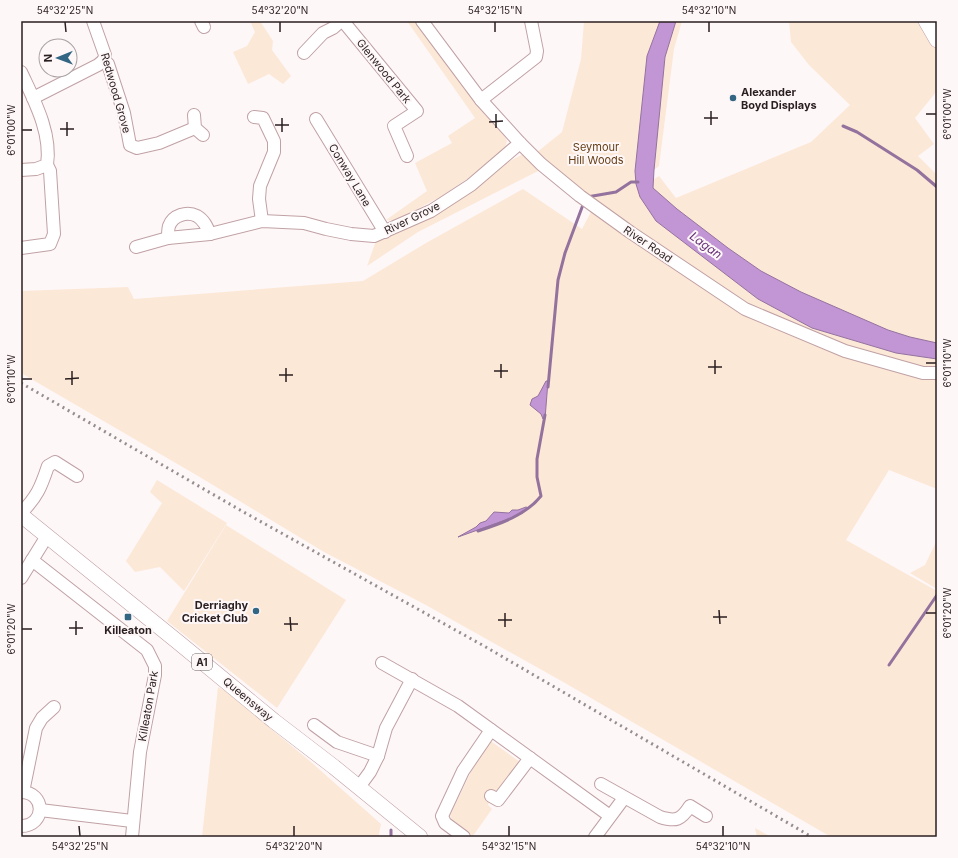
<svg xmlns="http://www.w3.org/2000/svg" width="958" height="858" font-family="Inter,sans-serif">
<rect width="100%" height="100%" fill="#fef7f8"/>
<g fill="#fce8d7">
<path d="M250,21H260L273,41L272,50L291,76L283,84L269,74L248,84L233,52L247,46L255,32Z"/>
<path d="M407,21H417L503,133L507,141L505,148L470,177L440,197L395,221L386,220L427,191L415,163L452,143L448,136L475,118Z"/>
<path d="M584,21H660L647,56L635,171L758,299L812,328L896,353L937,359V489L889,470L846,540L937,591V837H831L565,683L424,604L324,552L198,476L21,373V291L128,287L134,299L363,281L426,243L523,189L582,229L593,208L548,166L418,232L367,266L376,241L384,239L438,212L464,196L506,163L525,153H536L562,132L581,59Z"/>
<path d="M676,21H682L674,49L659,166L654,170L665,57Z"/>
<path d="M789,21H920L937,50V91L915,118L934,144L918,156L937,175V343L910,337L888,330L801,292L761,271L728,248L677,209L653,188L654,179L659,176L676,198L811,142L850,105L809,65L791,42Z"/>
<path d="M157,480L227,523L184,591L160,567L135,572L126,561L162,503L150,492Z"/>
<path d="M226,525L346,600L277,708L167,621Z"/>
<path d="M937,540V589L910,573L925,565Z"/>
<path d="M218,687L225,691L311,762L381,824L379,834L380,837H202Z"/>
<path d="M490,742H492L520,762L498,792L488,800L489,802L488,805L492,809L473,836L452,820L450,815L471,772Z"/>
<path d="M755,828L771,837H757Z"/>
</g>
<g fill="#c296d4" stroke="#94729e">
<path d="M660,21H676L665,57L654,170L653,188L677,209L728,248L761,271L801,292L888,330L910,337L937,343V359L896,353L812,328L758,299L656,221L640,197L636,184L635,171L647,56Z"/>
<path d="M546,381H548L545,419H543L541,414L530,405L532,399L538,396Z"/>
<path d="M526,507L529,508L517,516L458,537L476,527L480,523L486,521L494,512L509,513L512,510H518Z"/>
</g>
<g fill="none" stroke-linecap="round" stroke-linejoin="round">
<g stroke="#94729e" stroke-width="3">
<path d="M843,126L857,132L917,170L937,187"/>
<path d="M587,197L616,192L631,182H638"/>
<path d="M548,387L558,280L565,253L584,202"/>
<path d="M478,531C500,524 526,515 541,496L537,477V459L545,415"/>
<path d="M889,665L937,595"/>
<path d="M391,837V830"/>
</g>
<defs>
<g id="minor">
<path d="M93,21L105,55L104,60L108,64L124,113L130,145L137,148L159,143L195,128"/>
<path d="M201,21L204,27"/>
<path d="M343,21L417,111L394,126L407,156"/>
<path d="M422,21L481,100L520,143L541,164L580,196L630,232L745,309L845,351L923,373H937"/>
<path d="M304,53L323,33L333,28L341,21"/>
<path d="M21,72C34,100 52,133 47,165L36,169L21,170"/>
<path d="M33,98L98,65L104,60"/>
<path d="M481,100L536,57L537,51L531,21"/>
<path d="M194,115L195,128L203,135"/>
<path d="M254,117L263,118L274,141V152L260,186L259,199L262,221"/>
<path d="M316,119L385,232"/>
<path d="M168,238C168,235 168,229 169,226C173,215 187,211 197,216C204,220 207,227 210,234"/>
<path d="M136,247L168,238L210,234L262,221L304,223L326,229L351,234L374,236L431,211L471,185L520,143"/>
<path d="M21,248L50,244L54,234L50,171L47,165"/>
<path d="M21,513C37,497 41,487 48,466L55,462L77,476"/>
<path d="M32,560L147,650L155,666V675L140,752L132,837"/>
<path d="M21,578L47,536"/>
<path d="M382,663L458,706L610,816"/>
<path d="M314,725L337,742L378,756"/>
<path d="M601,784L660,817C676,822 681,820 690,806L706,816"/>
<path d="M359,787L370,772L378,756L386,728L412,679"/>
<path d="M21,792C46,792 46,826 21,826"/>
<path d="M23,792L36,728L42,718L54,707"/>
<path d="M491,796L498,800L530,758"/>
<path d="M40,810L132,821"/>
<path d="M464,837L445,823L442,816L463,771L491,730"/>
<path d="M595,837L624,798"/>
</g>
<g id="major">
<path d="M926,21L937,40"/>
<path d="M21,515L178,642L274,721L334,767L420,837"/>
</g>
</defs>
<use href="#minor" stroke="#c0a1a5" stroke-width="14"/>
<use href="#major" stroke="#c0a1a5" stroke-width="16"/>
<use href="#minor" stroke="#fff" stroke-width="12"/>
<use href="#major" stroke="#fff" stroke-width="15"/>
<path stroke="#968d8e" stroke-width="3" stroke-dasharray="2 4" stroke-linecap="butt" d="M21,383L240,510L484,646L812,837"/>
</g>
<path fill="none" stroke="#2a1f20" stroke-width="1.5" d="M65,22L66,32M280,22V32M495,22V32M709,22V32M711,111V125M496,114V128M926,114H936M282,118V132M704,118H718M67,122V136M489,122L503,121M275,125H289M60,129H74M22,130H32M715,360V374M926,363H936M501,364V378M708,367H722M286,368V382M72,371V385M494,371H508M279,375H293M22,379H32M65,379L79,378M719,610L720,624M505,613V627M926,613H936M290,617L291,631M713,617H727M498,620H512M76,621V635M284,624H298M69,628H83M22,629H32M79,826L80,836M294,826V836M509,826V836M723,826V836"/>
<g fill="#336683" stroke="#fef7f8" stroke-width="1.5">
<circle cx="733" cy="98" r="4"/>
<circle cx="256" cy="611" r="4"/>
<rect x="124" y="613" width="8" height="8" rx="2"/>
</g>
<g text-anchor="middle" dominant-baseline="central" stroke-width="4" stroke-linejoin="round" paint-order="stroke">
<rect fill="#fef7f8" stroke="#6a6061" stroke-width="1" x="192" y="654" width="20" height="16" rx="3"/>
<g font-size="10" font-weight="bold" fill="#2a1f20">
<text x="202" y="662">A1</text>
</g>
<g font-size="11" fill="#2a1f20" stroke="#fef7f8">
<text transform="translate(384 71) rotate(51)">Glenwood Park</text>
<text transform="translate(116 93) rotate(74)">Redwood Grove</text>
<text transform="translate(350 175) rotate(59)">Conway Lane</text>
<text transform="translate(412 218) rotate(-26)">River Grove</text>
<text transform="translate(648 244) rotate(34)">River Road</text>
<text transform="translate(248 699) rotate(40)">Queensway</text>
<text transform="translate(148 706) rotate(-80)">Killeaton Park</text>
</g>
<g font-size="11" font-weight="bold" fill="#2a1f20" stroke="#fef7f8" text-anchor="start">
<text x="741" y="92">Alexander<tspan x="741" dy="13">Boyd Displays</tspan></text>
<text x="248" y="605" text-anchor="end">Derriaghy<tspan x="248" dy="13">Cricket Club</tspan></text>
<text x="128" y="630" text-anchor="middle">Killeaton</text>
</g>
<g font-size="11" fill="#663e15" stroke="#fef7f8">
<text x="596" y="147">Seymour<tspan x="596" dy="13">Hill Woods</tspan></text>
</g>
<g font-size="12" font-style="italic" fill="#632d77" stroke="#fef7f8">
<text transform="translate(706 245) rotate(36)">Lagan</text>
</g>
</g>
<rect width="958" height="858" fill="none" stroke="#fef7f8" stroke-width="44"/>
<g transform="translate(58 58) rotate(269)"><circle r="19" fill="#fef7f8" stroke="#a9a1a2"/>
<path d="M0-3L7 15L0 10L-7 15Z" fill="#336683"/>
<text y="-6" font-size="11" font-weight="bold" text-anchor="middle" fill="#2a1f20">N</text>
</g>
<rect x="22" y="22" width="914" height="814" fill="none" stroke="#2a1f20" stroke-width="1.5"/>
<g font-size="10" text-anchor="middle" fill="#2a1f20">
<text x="65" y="14">54°32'25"N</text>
<text x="280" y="14">54°32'20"N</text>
<text x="495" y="14">54°32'15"N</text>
<text x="709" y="14">54°32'10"N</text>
<text transform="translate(947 114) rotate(-90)" y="4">6°01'00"W</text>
<text transform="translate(11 130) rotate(-90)" y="4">6°01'00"W</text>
<text transform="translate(947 363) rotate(-90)" y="4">6°01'10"W</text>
<text transform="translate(11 379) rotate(-90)" y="4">6°01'10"W</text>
<text transform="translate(947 613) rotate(-90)" y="4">6°01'20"W</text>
<text transform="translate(11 629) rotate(-90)" y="4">6°01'20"W</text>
<text x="80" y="850">54°32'25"N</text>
<text x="294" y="850">54°32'20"N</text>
<text x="509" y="850">54°32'15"N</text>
<text x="723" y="850">54°32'10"N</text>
</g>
</svg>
